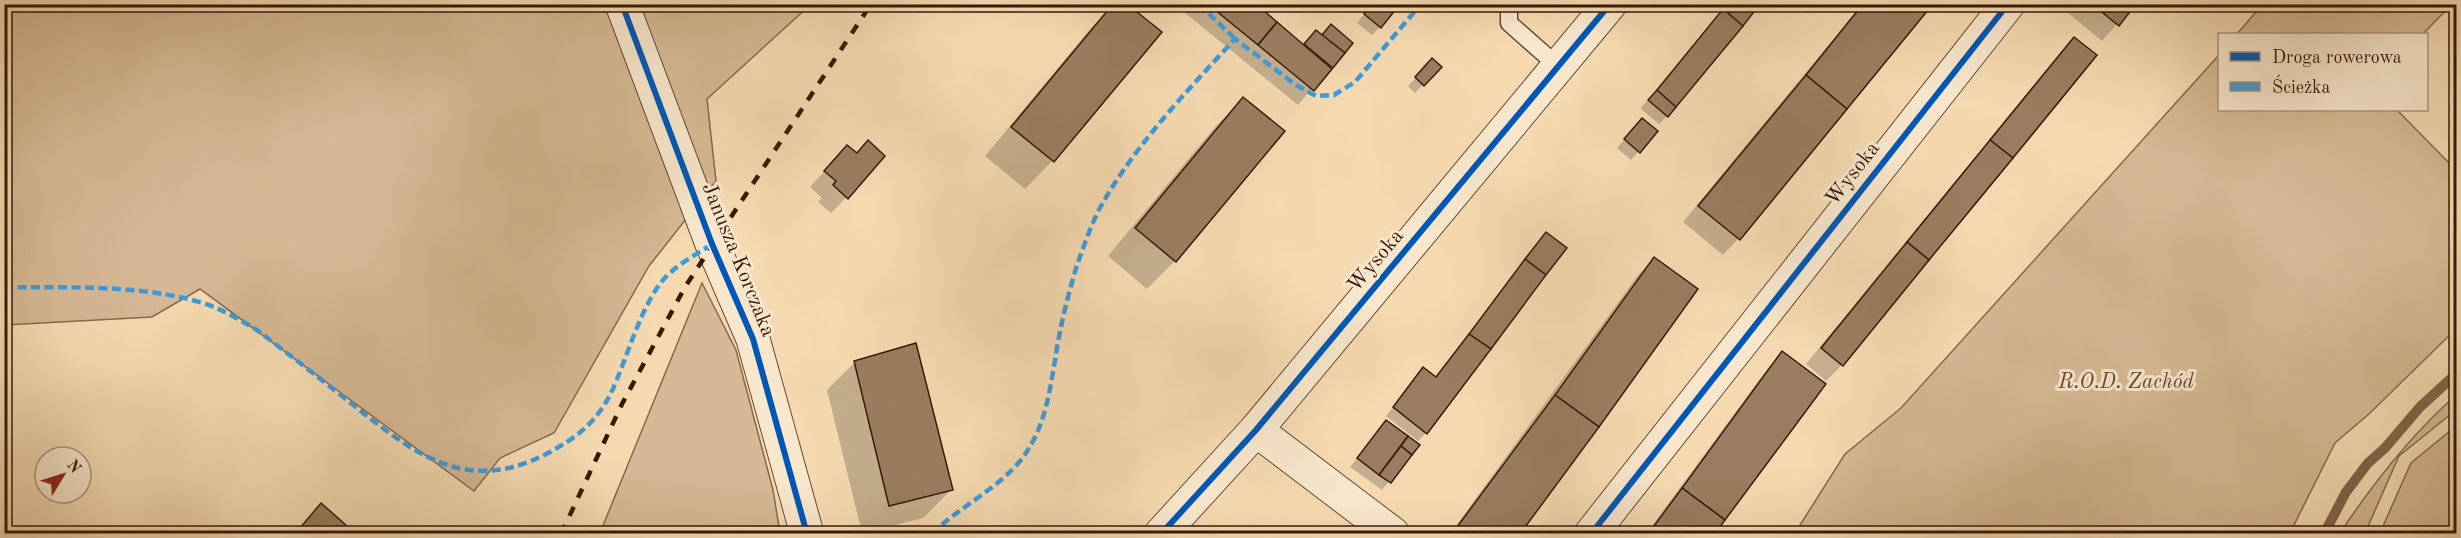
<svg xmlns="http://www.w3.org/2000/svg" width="2461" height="538" font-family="'Old Standard TT',serif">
<rect width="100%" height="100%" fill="#f5dab1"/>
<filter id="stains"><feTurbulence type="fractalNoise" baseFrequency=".00333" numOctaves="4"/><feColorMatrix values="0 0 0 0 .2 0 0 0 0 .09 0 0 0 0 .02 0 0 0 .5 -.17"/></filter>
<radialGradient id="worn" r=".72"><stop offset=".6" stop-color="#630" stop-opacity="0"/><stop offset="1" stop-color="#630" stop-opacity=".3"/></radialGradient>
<g fill="#d5b994" stroke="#86694e" stroke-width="1.5">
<path d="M4,5H810L707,99L716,181L649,266L554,433L500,458L474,491L200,289L152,317L5,325Z"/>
<path d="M2262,5V4L2451,5L2423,34H2237Z"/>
<path d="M2219,55L2220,110H2397L2456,170V329L2369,414L2335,443L2290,533H1795L1845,454L1901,408Z"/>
<path d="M702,283L736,350L773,490L780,533H600Z"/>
<path d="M2456,395V410L2399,456L2365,533H2340C2374,482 2410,436 2456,395Z"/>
<path d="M2456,426V533H2380L2411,463Z"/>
</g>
<g fill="#0003">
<path d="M1114,4L1159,32L1052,161L1025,189L985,156L1091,28Z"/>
<path d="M1174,4H1252L1302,46L1308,40L1321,36L1331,26L1351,43L1298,105Z"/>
<path d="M1372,4L1380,27L1372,35L1357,23Z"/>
<path d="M1862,4H1931L1738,239L1723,255L1683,222Z"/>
<path d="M2066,4H2134L2102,41L2062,8Z"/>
<path d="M1716,18L1667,116L1659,124L1641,109L1642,107Z"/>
<path d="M2095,55L1842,365L1826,381L1806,364L1975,157Z"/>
<path d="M1432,60L1440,67L1415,93L1408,86Z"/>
<path d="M1243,99L1175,261L1147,289L1108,256L1215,127Z"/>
<path d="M1634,128L1656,132L1631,160L1617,148Z"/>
<path d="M847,147L856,154L846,198L831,213L818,202L822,198L810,187Z"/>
<path d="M1546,234L1426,433L1418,441L1386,416L1424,369L1435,378Z"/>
<path d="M1654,259L1518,534H1450L1638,275Z"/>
<path d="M1783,353L1714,534H1646L1767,369Z"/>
<path d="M855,362L951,490L923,518L862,533L827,390Z"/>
<path d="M1386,422L1418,445L1382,490L1350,467Z"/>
</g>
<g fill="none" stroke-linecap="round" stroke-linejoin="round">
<path stroke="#82654b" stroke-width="10" d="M2324,534L2346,492L2368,463L2385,448L2420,407L2456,374"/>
</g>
<g fill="#9a7d60" stroke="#371908" stroke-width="1.5">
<path d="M1113,4H1127L1162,32L1054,162L1011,127Z"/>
<path d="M1256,4L1277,22L1258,45L1209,5Z"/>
<path d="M1372,4H1400L1381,28L1364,14Z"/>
<path d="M1727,4H1760L1743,26L1723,9Z"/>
<path d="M1863,4H1933L1847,109L1806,75Z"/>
<path d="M2092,4H2136L2119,26Z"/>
<path d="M1723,9L1743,26L1676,107L1657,90Z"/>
<path d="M1277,22L1332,69L1314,91L1258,45Z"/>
<path d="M1331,24L1353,43L1345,53L1322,35Z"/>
<path d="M1316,30L1345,53L1333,68L1304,44Z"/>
<path d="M2074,37L2097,55L2013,158L1990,140Z"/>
<path d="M1432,58L1442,67L1424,86L1415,77Z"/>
<path d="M1806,75L1847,109L1740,240L1698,206Z"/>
<path d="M1657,90L1676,107L1668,117L1648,100Z"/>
<path d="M1243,97L1285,131L1176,262L1135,228Z"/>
<path d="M1642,118L1658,131L1640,153L1624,139Z"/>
<path d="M868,140L885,156L848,199L833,185L836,181L824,171L847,145L857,153Z"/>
<path d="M1990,140L2013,158L1929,260L1907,242Z"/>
<path d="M1546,232L1567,248L1546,275L1525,259Z"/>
<path d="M1907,242L1929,260L1843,366L1821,348Z"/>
<path d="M1654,257L1698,289L1599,427L1555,395Z"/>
<path d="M1525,259L1546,275L1491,349L1469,334Z"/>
<path d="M1469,334L1491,349L1427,434L1393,407L1423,367L1436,377Z"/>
<path d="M916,343L953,490L889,506L854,361Z"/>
<path d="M1782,351L1826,384L1725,520L1682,488Z"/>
<path d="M1555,395L1599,427L1520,534H1458L1454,531Z"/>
<path d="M1386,420L1408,436L1379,475L1357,458Z"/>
<path d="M1408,436L1420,445L1412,455L1401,446Z"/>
<path d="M1401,446L1412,455L1391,483L1379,475Z"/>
<path d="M1682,488L1725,520L1715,534H1648Z"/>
<path d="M321,503L356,534H295Z"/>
</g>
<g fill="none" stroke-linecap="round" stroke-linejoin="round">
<defs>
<path id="service" d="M1509,4V23L1560,68"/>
<g id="minor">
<path d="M622,4L712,244L753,339L807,534"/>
<path d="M1256,430L1393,534"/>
<path d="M1161,534L1256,430L1610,4"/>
<path d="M1591,534L2008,4"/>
</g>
</defs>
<use href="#service" stroke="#664932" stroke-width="19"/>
<use href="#minor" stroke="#664932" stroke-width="35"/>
<use href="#service" stroke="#f8e7cc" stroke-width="16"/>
<use href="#minor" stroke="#f8e7cc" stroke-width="33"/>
<path stroke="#371908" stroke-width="4.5" stroke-dasharray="10 10" stroke-linecap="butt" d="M561,534L622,404L685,287L871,4"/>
<g stroke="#3e9bdd" stroke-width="4.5" stroke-dasharray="9 4.5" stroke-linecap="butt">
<path d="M1199,4L1235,39"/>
<path d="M4,287C71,288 139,284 203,303C222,309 240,320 257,330C287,353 317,376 347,400C410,450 463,497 546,454C575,439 596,423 611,393C627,360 643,295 671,272C683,261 699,253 712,244"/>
<path d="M932,534C959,507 996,490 1020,461C1051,423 1051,372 1061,327C1065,307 1071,285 1077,265C1084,246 1091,224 1101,206C1136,144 1187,91 1235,39L1296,85L1316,96L1334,95L1355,82L1421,4"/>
</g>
<defs>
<g id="cycleway">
<path d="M622,4L712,244L753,339L807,534"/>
<path d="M1161,534L1256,430L1610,4"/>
<path d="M1591,534L2008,4"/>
</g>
</defs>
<use href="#cycleway" stroke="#f8e7cc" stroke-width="10"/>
<use href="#cycleway" stroke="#0057b8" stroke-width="6"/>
</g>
<g text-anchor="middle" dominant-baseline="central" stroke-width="6" stroke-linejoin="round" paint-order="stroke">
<g font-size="21" fill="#371908" stroke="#f8e7cc">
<text transform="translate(1853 174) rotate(-52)">Wysoka</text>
<text transform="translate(738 260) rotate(68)">Janusza Korczaka</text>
<text transform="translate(1376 261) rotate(-50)">Wysoka</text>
</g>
<g font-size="21" font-style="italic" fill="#664932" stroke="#f8e7cc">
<text x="2126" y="382">R.O.D. Zachód</text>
</g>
</g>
<rect width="2461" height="538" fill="none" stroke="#f5dab1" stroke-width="24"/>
<rect x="6" y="6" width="2449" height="526" fill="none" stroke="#371908" stroke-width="3"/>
<rect x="12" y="12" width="2437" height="514" fill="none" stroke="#371908" stroke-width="1.5"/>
<rect x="2218" y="33" width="210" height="78" fill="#f8e7cc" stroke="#ab957e" stroke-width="1.5"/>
<rect x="2230" y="52" width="30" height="9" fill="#0057b8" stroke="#ab957e" stroke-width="1.5"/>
<text x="2272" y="63" font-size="18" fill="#371908">Droga rowerowa</text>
<rect x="2230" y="82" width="30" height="9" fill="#3e9bdd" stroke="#ab957e" stroke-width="1.5"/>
<text x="2272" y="93" font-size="18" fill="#371908">Ścieżka</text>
<g transform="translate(63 475) rotate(52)"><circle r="28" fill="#f8e7cc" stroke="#ab957e" stroke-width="1.5"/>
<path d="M0-4.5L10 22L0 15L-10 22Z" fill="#8f2418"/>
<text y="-9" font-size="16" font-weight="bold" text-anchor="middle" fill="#371908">N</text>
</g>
<rect width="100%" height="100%" filter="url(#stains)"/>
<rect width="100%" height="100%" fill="url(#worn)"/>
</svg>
